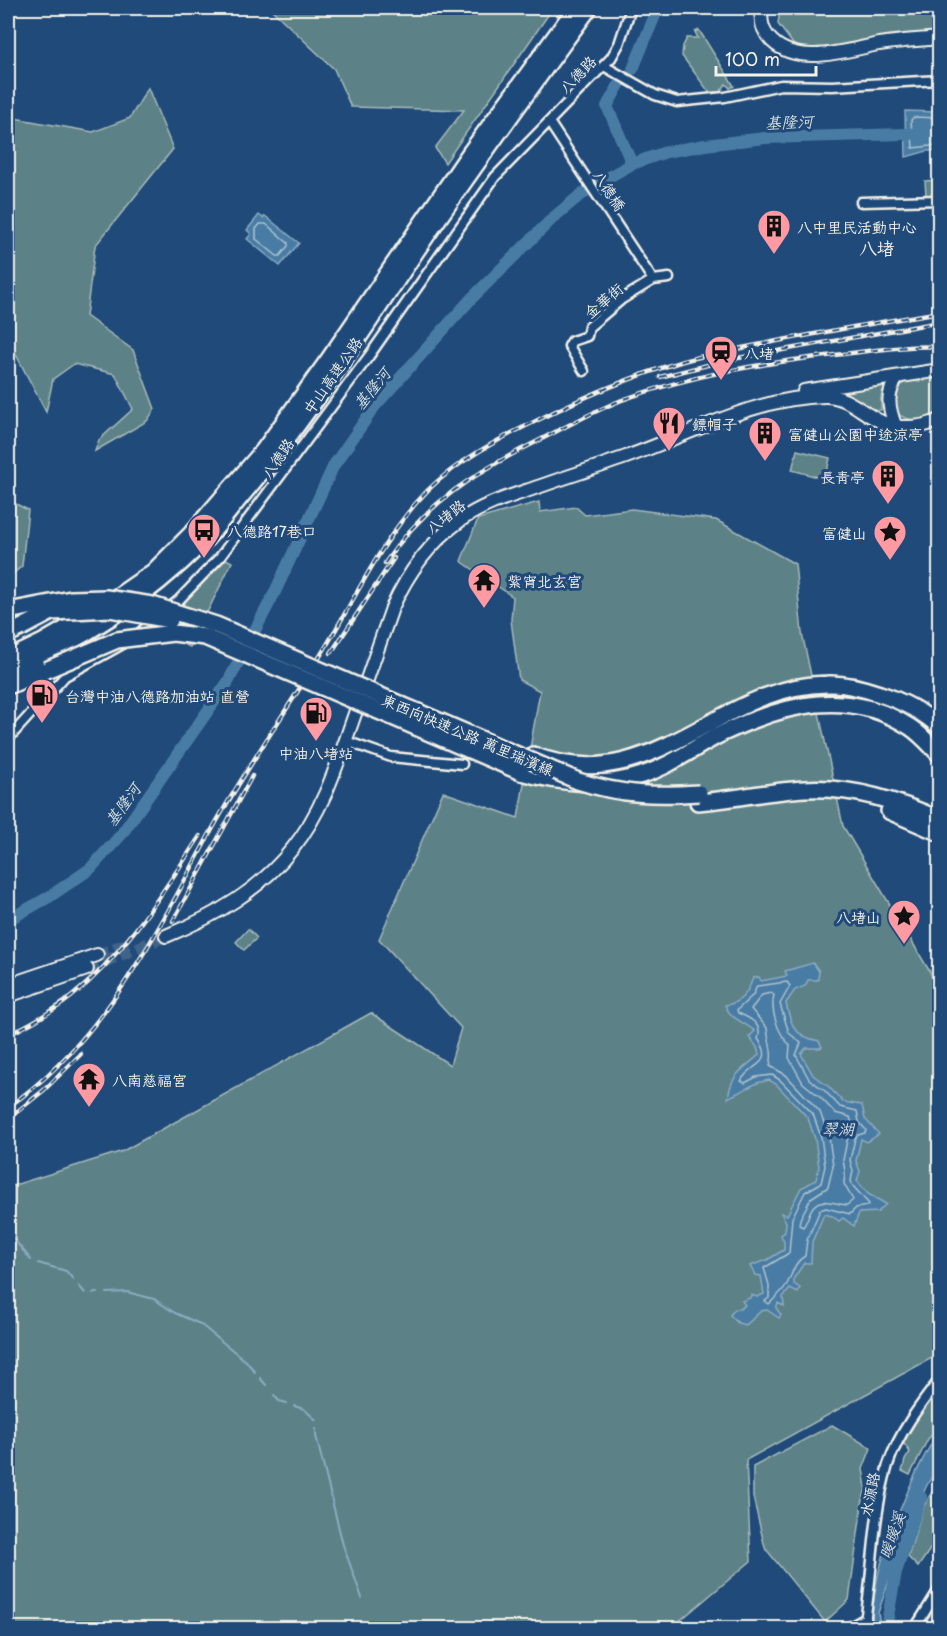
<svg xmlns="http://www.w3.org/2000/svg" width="947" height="1636" font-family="'Playpen Sans','LXGW WenKai TC',sans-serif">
<rect width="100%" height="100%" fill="#1f4a7a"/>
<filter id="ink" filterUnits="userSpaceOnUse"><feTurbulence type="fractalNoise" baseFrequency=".0167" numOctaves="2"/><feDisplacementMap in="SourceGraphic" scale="12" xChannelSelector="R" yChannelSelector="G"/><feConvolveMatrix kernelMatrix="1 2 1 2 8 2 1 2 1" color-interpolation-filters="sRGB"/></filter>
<g filter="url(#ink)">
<g fill="#5c8288" stroke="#a8bab8" stroke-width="1.5">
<path d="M270,8H553L445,163L435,148L464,110L351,107L334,69Z"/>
<path d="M780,8H939V35L822,53L796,48L778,24Z"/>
<path d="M699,30L734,86L730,88L726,84L720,92H709L682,56L683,46L687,38H698L695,32Z"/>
<path d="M148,88L173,149L95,246L86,316L133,350L155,409L147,421L95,451L99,440L133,409L115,374L74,364L53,379L46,412L11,345H8V117L93,132L130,118Z"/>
<path d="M939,180V195L926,196L925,181Z"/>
<path d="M932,375L939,380V412C924,419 915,424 899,415L895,405L900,385L908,379Z"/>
<path d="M885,384L881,397V410L876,411L856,399L839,392L841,389Z"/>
<path d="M797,450L830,458L825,479L792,470Z"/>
<path d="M8,500L28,510L22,566L8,578Z"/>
<path d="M539,502L540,512L576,507L585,515L632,509L716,520L795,564L802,633L843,826L939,987V1354L746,1460L751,1561L671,1628H8V1187L123,1151L371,1013L450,1065L461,1028L379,939L443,792L518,818L540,691L519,680L511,620L513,597L461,561L478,519Z"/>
<path d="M224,558L232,562L190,647L169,638L150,625Z"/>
<path d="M248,929L257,938L244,950L236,942Z"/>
<path d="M939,1386V1427L928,1439L910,1475L902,1471L905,1460L910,1452L902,1441Z"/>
<path d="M832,1425L871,1448L863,1469L866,1488L862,1504L849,1600L825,1622L765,1548L753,1497V1467Z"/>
<path d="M939,1479V1536L918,1567L908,1557L923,1508Z"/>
</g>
<g fill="#487ca5" stroke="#8dabc0" stroke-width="1.5">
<path d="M905,111L939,112V151H927L906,157Z"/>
<path d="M259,215L263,218L265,216L299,243L280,266L247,239L251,234L247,230Z"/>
<path d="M813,963L819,971L818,980H808L805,986L795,990L786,1003C791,1026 794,1036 819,1041L822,1047L820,1048H806L801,1054L813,1075L829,1087L843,1102L862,1105L865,1119L879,1134L867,1142L861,1139L856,1161L860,1171L857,1181L868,1194L886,1204L878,1212L859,1213L854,1226L843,1218L839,1221L832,1216L824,1214L812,1242L811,1263H804L794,1278V1284L800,1288L798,1293L790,1289L783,1297L784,1306L778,1303L776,1308L781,1315L779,1318L767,1310L761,1311L746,1325L738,1323L730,1315L735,1309H740L745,1305L742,1301L750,1298L751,1295L757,1297L764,1294L761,1276L755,1275L750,1266L767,1260L784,1250V1242L781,1235L785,1232L786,1222L781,1213L787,1215L801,1188L816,1180L819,1167L815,1139L808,1118L776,1084L769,1080L757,1083L728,1098C732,1073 741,1071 759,1055L757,1047L749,1037L755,1031C744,1022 730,1019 725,1005C742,1003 748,992 753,978L759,977L761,981L787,976L785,971Z"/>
<path d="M939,1433V1465L927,1485L906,1531L878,1613L881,1628H872C871,1579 891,1530 910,1486C918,1468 927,1448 939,1433Z"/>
</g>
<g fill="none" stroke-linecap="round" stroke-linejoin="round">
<g stroke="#afc2cd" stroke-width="1.5">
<path d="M940,118L914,117L911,120L913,148L940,145"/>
<path d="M260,224H266L288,243V246L280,256H277L256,239V229Z"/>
<path d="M787,982L790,986L780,1004L789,1033L801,1043L796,1055L809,1079L825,1091L840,1107L857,1111L859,1122L866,1130L865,1133L858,1135L855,1139L850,1160L853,1171L851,1181L853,1186L869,1204L867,1206L856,1208L850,1214L826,1208L820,1210L807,1240L805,1256C794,1262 793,1273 787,1284C783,1291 773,1300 769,1304L765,1301L769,1298V1285L764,1268L789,1253L792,1218L805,1192L821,1183L825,1166L821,1137L813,1114L780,1080L772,1075L756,1077L745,1083L741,1081C750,1063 777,1064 758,1039C763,1024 750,1018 738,1013L737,1010L753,995L757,986Z"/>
<path d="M771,993L774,995C770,1011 778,1034 790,1045L789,1058L803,1083L820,1097L835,1113L850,1117L853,1127L848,1136L843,1160L845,1171L844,1184L853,1200L847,1205C834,1204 819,1195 811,1210C808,1216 807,1222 803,1227L799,1225L800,1219L811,1198L828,1187L833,1166L829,1137L820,1112L786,1075L770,1066C774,1052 768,1041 767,1028L751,1009L762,995Z"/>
</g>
<g stroke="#8dabc0" stroke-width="2">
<path d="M8,1232L31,1260"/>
<path d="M38,1263L66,1271L73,1279"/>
<path d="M79,1286L85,1293"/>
<path d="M93,1293H97"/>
<path d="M107,1293L127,1292L154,1299L175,1313L200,1324L246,1361L255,1372"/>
<path d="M260,1378L266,1385"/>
<path d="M274,1395L279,1401L287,1403"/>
<path d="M294,1406L304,1409L316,1420"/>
<path d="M316,1429V1436L343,1545L362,1598"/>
</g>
<g stroke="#487ca5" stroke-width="12">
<path d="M633,69L658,8"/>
<path d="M621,81L607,106L632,164"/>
<path d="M8,920L49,897L90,869L121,835L228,682L274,594L334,465L375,406L471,299L554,217L578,197L607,178L632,164L666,152L705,145L765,138L940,133"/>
<path d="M886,1628L896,1572L921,1497"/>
</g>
<g stroke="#3f638a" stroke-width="12" stroke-dasharray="12 6" stroke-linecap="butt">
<path d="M97,955L126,944"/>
<path d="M87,969L166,936"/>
</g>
<defs>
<g id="street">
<path d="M604,66L655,95L677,102L725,97L781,85L832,86L940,80"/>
<path d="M549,122L653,280"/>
<path d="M861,202L940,200"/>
<path d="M584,371L569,346L572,341L587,336L589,327L622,299L653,280L669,278"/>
<path d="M137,635L179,600L220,557L369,356L495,177L611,58L619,44L631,8"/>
<path d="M8,739L65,676L121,645"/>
<path d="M346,741L391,757L462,764"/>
<path d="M848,1628L866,1618"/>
<path d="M864,1628C873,1575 872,1518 888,1465C898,1434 920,1405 940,1379"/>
<path d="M915,1628L940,1588"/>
</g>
<path id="secondary" d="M762,8C760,21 762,31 772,41C799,67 847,50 879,44C899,41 920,40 940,38"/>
<g id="primary">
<path d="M804,391L940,370"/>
<path d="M895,425C888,406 886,393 898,377"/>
<path d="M166,936C215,916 259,891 293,848C322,812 336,768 351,725C365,686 378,647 392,608C408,572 429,543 461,520C482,505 508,497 532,489C563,478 595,468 626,457C691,434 756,397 825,396C849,396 862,414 882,422C901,430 921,428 940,420"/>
<path d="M8,985L97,955"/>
<path d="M8,996L87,969"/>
</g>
<g id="highway">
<path d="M8,634L23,627"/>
<path d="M8,659L43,642L95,612L153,572L191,534L263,451L329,359L470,153L576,8"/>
<path d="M8,672C80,642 146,598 202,543C219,526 233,505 249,487C310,413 363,331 416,251C472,169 530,88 589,8"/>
<path d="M8,686L46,670"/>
<path d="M533,755C651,801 718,685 827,684C845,683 863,688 880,694C902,701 923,712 940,727"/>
<path d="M521,772C559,783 604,788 642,775C671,766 696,746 723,733C785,704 848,687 910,727C921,734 930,745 940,755"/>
<path d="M698,802C734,799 769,791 805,789C851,786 898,801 940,820"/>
<path d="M889,811L940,833"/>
</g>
</defs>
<use href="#street" stroke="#f4f1e8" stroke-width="13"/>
<use href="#secondary" stroke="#f4f1e8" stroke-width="16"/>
<use href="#primary" stroke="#f4f1e8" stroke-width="16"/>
<use href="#highway" stroke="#f4f1e8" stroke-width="20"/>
<use href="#street" stroke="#1f4a7a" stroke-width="8"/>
<use href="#secondary" stroke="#1f4a7a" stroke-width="12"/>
<use href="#primary" stroke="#1f4a7a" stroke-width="12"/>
<use href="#highway" stroke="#1f4a7a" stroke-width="15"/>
<defs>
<g id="rail">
<path d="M660,377L727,360L940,322"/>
<path d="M385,563C425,503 477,471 540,440C567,426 594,411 622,400C691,375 762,363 835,355C870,351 905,345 940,347"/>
<path d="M331,653L394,558"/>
<path d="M173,921L252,776"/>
<path d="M8,1035C30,1024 51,1013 71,997C125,954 162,893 200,836"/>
<path d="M8,1107C103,1041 155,936 208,837C243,772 286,712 325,648C357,595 384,535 428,490C458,461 495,441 532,423C580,398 631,377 683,361C704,355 726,352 747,347C811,334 875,323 940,312"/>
<path d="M8,1119L44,1090L81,1054"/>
</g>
</defs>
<use href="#rail" stroke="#f4f1e8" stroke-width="4.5"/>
<use href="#rail" stroke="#1f4a7a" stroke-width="2" stroke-dasharray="7" stroke-linecap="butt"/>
<defs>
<g id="highway-bridge">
<path d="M8,611L71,599L106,598L152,605L216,625L578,781C621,795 655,796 699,793"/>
<path d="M52,612L110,609L170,620"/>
<path d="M23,627L59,608"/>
<path d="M46,670L117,640L173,633L205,637L521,772"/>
</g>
</defs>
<use href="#highway-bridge" stroke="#f4f1e8" stroke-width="20" stroke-linecap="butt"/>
<use href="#highway-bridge" stroke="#1f4a7a" stroke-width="15"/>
</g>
</g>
<defs>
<symbol id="building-pin" viewBox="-11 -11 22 30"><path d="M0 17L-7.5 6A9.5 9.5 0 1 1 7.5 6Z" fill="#ff9aa2" stroke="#1f4a7a"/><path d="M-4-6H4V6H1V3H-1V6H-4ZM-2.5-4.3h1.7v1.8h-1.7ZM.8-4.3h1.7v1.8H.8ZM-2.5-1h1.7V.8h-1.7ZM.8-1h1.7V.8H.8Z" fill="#111"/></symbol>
<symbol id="station-pin" viewBox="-11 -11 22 30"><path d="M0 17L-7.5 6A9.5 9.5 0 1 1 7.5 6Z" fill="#ff9aa2" stroke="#1f4a7a"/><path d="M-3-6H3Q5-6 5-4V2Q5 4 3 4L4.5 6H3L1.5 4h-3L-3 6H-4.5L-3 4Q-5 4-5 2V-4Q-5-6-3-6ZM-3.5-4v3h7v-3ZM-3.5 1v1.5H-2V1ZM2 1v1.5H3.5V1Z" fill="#111"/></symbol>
<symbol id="restaurant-pin" viewBox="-11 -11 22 30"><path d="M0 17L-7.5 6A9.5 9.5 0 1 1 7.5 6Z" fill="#ff9aa2" stroke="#1f4a7a"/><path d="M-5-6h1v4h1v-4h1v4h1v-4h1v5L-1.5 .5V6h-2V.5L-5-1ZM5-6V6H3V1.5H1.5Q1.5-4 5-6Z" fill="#111"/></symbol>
<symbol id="bus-pin" viewBox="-11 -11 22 30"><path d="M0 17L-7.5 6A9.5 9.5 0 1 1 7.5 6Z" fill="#ff9aa2" stroke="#1f4a7a"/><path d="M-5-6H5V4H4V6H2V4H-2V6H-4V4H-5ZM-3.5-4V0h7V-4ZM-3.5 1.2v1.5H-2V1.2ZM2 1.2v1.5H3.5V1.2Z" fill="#111"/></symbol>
<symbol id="sight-pin" viewBox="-11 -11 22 30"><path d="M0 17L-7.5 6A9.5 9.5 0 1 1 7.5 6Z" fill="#ff9aa2" stroke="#1f4a7a"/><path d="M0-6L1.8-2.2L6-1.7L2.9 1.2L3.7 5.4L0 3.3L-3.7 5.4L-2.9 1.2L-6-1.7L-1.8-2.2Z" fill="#111"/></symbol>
<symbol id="temple-pin" viewBox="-11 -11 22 30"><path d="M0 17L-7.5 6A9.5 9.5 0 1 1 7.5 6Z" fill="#ff9aa2" stroke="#1f4a7a"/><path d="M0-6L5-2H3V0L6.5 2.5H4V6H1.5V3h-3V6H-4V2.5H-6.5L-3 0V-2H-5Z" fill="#111"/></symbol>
<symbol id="fuel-pin" viewBox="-11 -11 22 30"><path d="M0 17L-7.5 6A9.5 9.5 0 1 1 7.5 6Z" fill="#ff9aa2" stroke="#1f4a7a"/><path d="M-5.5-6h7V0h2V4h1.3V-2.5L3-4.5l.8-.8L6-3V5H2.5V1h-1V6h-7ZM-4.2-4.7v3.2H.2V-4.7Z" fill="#111"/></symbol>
</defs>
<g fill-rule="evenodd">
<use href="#building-pin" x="755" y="207" width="38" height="52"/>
<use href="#station-pin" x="702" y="333" width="38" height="52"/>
<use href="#restaurant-pin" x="650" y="404" width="38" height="52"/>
<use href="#building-pin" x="746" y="414" width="38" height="52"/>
<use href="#building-pin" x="869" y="457" width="38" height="52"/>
<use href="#bus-pin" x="185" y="511" width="38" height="52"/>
<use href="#sight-pin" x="871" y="513" width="38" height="52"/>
<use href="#temple-pin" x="465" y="561" width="38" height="52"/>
<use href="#fuel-pin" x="23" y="676" width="38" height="52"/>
<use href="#fuel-pin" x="297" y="694" width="38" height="52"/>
<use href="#sight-pin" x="885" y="897" width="38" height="52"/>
<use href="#temple-pin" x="70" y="1060" width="38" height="52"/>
</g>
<g text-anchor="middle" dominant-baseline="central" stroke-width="6" stroke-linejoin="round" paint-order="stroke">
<g font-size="15" fill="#f4f1e8" stroke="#1f4a7a">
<text transform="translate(577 74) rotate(-46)">八德路</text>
<text transform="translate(610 190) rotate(57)">八德橋</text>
<text transform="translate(603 300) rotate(-40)">金華街</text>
<text transform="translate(332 375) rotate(-55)">中山高速公路</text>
<text transform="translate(277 458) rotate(-56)">八德路</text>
<text transform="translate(445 516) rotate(-38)">八堵路</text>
<text transform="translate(468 734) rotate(23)">東西向快速公路 萬里瑞濱線</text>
<text transform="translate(869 1494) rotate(-79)">水源路</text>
</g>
<g font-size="15" fill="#f4f1e8" stroke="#1f4a7a" text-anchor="start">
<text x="797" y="226">八中里民活動中心</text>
<text x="744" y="352">八堵</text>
<text x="692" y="423">鏢帽子</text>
<text x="788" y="433">富健山公園中途涼亭</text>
<text x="865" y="476" text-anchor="end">長青亭</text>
<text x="227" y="530">八德路17巷口</text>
<text x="867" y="532" text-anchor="end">富健山</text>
<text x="507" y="580">紫宵北玄宮</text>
<text x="65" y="695">台灣中油八德路加油站 直營</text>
<text x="316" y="752" text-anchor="middle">中油八堵站</text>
<text x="881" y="916" text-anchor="end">八堵山</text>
<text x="112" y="1079">八南慈福宮</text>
</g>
<g font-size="16" font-style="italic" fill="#dadfde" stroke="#1f4a7a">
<text transform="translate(789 121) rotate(-2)">基隆河</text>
<text transform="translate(371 388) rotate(-51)">基隆河</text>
<text transform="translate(122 804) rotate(-54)">基隆河</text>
<text x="838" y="1128">翠湖</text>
<text transform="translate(891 1535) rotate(-71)">暖暖溪</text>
</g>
<g font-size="18" fill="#f4f1e8" stroke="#1f4a7a">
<text x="877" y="247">八堵</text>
</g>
</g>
<rect width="947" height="1636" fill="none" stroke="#1f4a7a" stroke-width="30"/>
<rect x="15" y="15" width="917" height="1606" fill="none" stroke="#f4f1e8" stroke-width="2" filter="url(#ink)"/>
<path d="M716 66v9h100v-9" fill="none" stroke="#f4f1e8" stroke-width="3"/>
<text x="725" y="66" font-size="18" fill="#f4f1e8" stroke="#1f4a7a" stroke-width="4.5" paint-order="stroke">100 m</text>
</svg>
